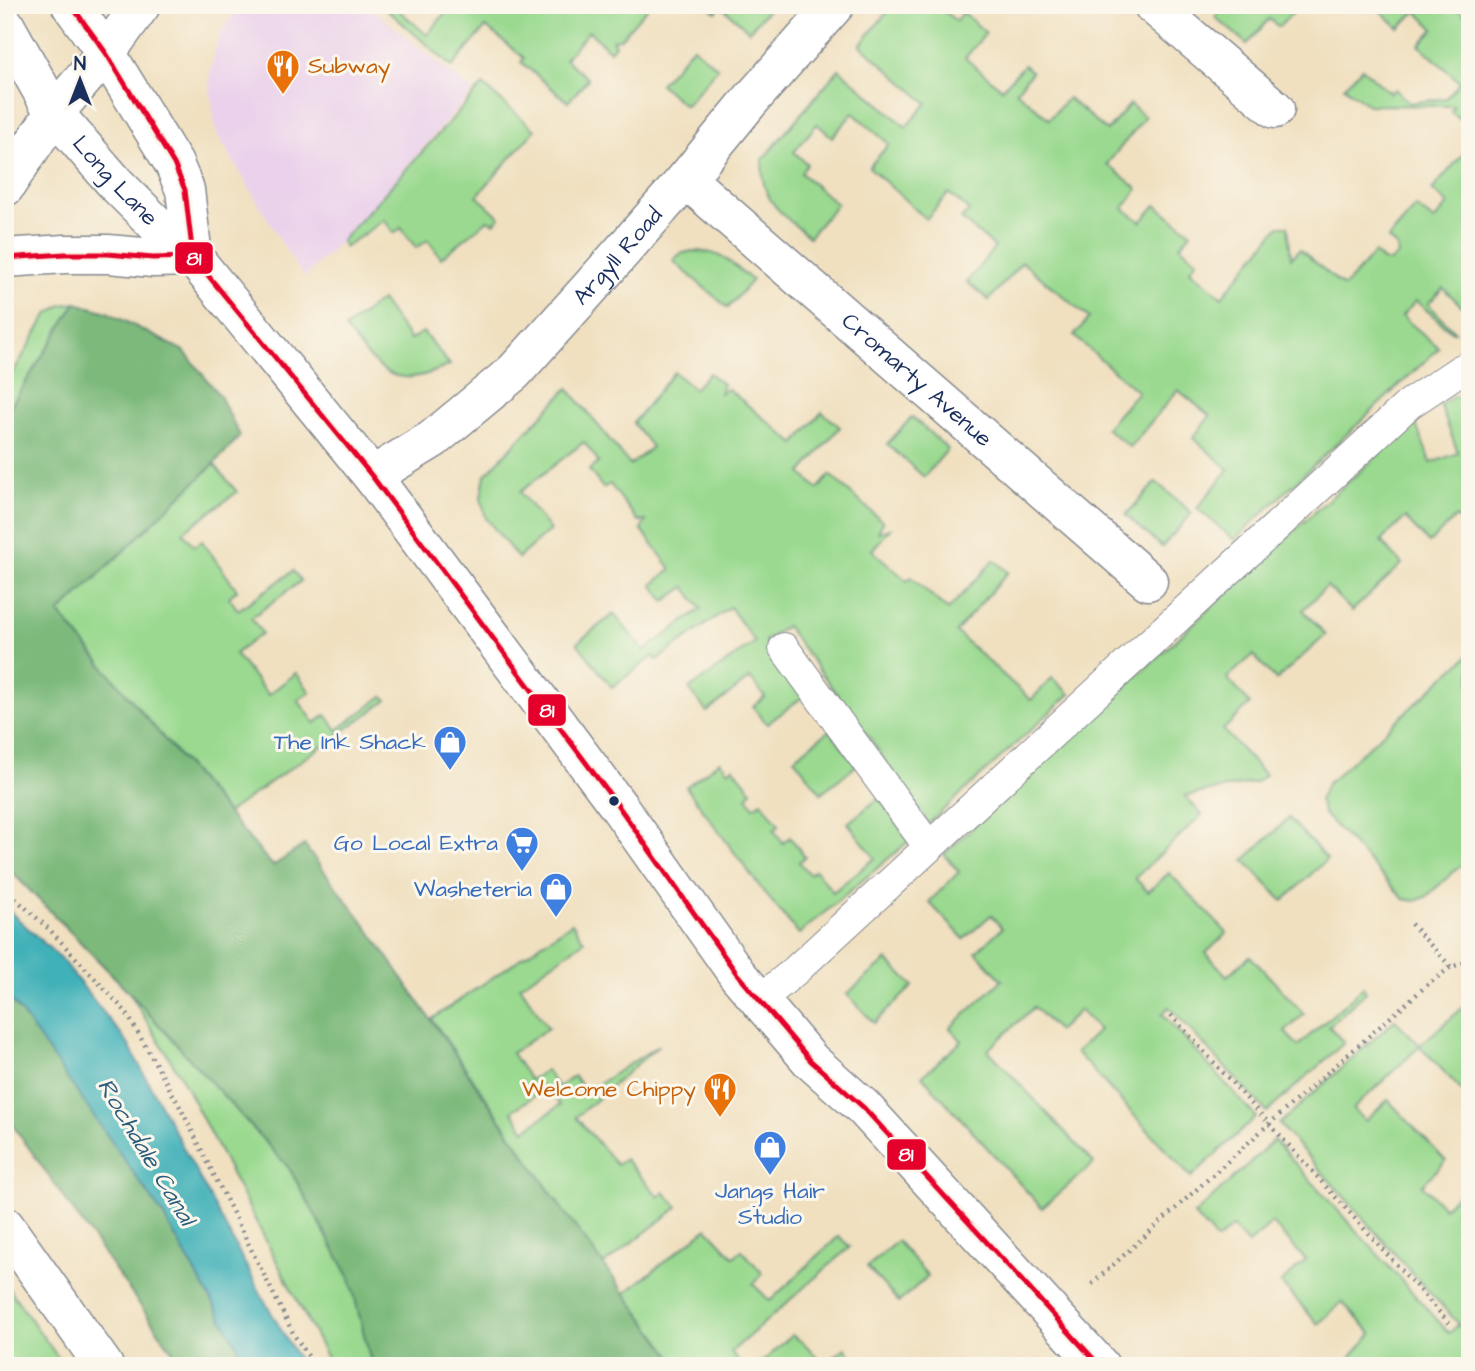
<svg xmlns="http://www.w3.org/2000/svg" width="1475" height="1371" font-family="'Architects Daughter',sans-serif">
<rect width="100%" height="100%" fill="#fbf7ec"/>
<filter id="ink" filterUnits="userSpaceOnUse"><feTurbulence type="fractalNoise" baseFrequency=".0143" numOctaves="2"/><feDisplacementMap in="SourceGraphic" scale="14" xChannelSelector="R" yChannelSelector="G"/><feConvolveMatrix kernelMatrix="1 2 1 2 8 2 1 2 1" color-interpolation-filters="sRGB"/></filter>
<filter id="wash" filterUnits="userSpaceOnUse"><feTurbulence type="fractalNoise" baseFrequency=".00686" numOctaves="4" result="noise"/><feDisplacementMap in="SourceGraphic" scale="28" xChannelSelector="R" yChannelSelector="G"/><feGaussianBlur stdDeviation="1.57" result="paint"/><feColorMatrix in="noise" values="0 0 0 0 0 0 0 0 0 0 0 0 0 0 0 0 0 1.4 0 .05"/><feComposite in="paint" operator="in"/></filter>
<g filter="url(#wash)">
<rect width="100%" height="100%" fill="#f0e0c0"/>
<path fill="#ebd1eb" d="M240,5H367L473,91L341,241L305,277L295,265L216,132L209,78L219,35Z"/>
<g fill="#9ad98f" stroke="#5a8476" stroke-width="2" fill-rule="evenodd">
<path d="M382,5H393L427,35L452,5H650L620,39L612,40L615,45L610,51L589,31L565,59L588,79L568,102L521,62L524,58L486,27L452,67Z"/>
<path d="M707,5H772L749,31L721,6L716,12Z"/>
<path d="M893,5H940L939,7L956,21L963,12L986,33L965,58L1002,89L1024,65L1032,72L1016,91L1049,119L1068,98L1107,131L1130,104L1145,117L1107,164L1138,189L1123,208L1141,222L1156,205L1191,233L1180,246L1197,261L1190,270L1222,297L1279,226H1288L1291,258L1300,249L1344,287L1374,253L1383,261H1391L1398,255L1397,247L1388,239L1416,207L1434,221L1448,204L1432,190L1470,146V214L1468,218L1470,242V314L1443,288L1428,304L1455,332H1452L1416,301L1402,316L1439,348L1234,540L1197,508L1229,469L1193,438L1210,416L1178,390L1130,447L1106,428L1138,392L1074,336L1089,318L1022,262L989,300L967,282L995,247L961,219L969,211L949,193L926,219L869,167L889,144L853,113L832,137L817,124L794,152L807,164L801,173L837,204L809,237C781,213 758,200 763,159L839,69L906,127L927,103L860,45Z"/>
<path d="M1225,5H1292L1296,9L1279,27L1269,19L1247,44L1215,17Z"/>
<path d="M1374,5H1454L1470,21V127L1451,112L1454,106L1368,105L1344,87L1362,68L1390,93L1395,89L1409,103L1446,98L1460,82L1419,45L1434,29L1416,11L1399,28Z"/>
<path d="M693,47L718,68L685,106L660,84Z"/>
<path d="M483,85L535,130L477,196L500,217L494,223L488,220L441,258L428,240L416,248L401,228L394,233L384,220L345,247L341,241Z"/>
<path d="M692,251C724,251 729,262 752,280L728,308L673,261L680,254Z"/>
<path d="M381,300L410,340L423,332L450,365C393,392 379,372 345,328Z"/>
<path d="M76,303L5,415V386L47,315L62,305Z"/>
<path d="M674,372L694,389L709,373L723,384L720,393L728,389L795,444L822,412L840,427L801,473L818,489L830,475L883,522L878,532L890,529L872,550L907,581L911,577L948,610L994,560L1008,572L956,632L1031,700L1052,678L1070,694L928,824L867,734L786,626L765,641L805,695L767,724L753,707L765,697L750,678L707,712L689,689L755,642L730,607L657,660L654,656L612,687L577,643L614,614L644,651L701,609L685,587L665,601L652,585L671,569L641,529L646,521H638L610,484L603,488L589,470L599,462L584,442L520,492L550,530L518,558L486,518L481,498L485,475L568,388L630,465L652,447L633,423Z"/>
<path d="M1470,393V532L1456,517L1429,543L1405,518L1381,541L1402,564L1352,611L1327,586L1303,610L1326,635L1276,680L1253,655L1227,678L1250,704L1223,730L1265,775L1256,782L1185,796L1202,815L1135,878L1148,892L1169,873L1227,933L1206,953L1227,976L1250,956L1304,1014L1285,1032L1298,1046L1363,987L1366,992L1329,1026L1344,1043L1267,1112L1169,1007L1162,1014L1256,1117L1191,1177L1076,1052L1099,1030L1080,1010L1058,1031L1034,1007L988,1050L1094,1163L1042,1208L922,1076L962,1041L950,1028L1002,980L976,952L1002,928L991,915L964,939L929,902L959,872L944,854L1308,518L1415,422L1431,463L1458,453L1440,405L1453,397Z"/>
<path d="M912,417L948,449L924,477L887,444Z"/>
<path d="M214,464L237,492L183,532L194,546L202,541L237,590L229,597L238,610L293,571L301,581L251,618L262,633L235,654L268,695L296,673L310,692L298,700L315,723L326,715L337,730L383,696L387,700L227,813L181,758L135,706L59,613Z"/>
<path d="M1156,482L1192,513L1162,547L1126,515Z"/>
<path d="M1470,654V857L1426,897L1415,901L1404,899L1324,814L1319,800L1327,784Z"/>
<path d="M830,730L856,766L821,793L794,758Z"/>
<path d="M720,761L728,771L733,767L752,791L747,797L754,807L762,802L779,825L774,830L783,843L790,837L805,857L799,862L809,874L815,870L833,892L875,858L848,823L879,798L909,841L799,934L763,891L686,787Z"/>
<path d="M1289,818L1327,859L1283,901L1244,860Z"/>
<path d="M572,923L584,941L520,986L548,1028L512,1053L530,1080L546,1070L558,1087L574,1076L586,1092L659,1045L576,1117L617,1165L625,1159L659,1197L664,1192L678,1207L603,1265L562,1209L432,1019ZM547,1088L560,1105L525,1130L512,1111Z"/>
<path d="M887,960L913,986L874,1023L847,994Z"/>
<path d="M129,992L289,1168L350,1278L372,1366H331L181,1077Z"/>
<path d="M1467,1004L1470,1007V1086L1463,1092L1420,1046L1353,1109L1365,1121L1388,1100L1446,1161L1422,1185L1444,1208L1470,1183V1198L1455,1212L1470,1227V1366H1359L1351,1357L1372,1334L1342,1302L1318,1324L1281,1283L1306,1260L1272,1223L1248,1244L1232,1227L1217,1240L1194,1215L1274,1140L1449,1333L1459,1324L1419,1281L1279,1124L1395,1020L1420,1045Z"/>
<path d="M707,1228L734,1257L742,1250L763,1274L753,1284L770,1301L839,1236L850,1247L731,1352L743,1366H679L625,1293Z"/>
<path d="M897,1241L928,1276L899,1302L867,1267Z"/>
<path d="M5,1283L64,1366H5Z"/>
<path d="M792,1335L806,1345L824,1365L845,1348L860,1366H758Z"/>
</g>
<g fill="#7bb97a" stroke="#4b746c" stroke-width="2">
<path d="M76,303L107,312L184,351L220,396L240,436L214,464L59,613C130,698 200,783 273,866L304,845L367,927L562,1209L679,1366H372L350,1278L289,1168L129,992L5,865V415Z"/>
<path d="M5,993L21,1012L163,1215L249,1366H183L5,1114Z"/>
</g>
<path fill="#40b1b8" stroke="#2e708b" stroke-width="2" d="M5,907L60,958L127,1042L267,1305L302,1366H249L163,1215L21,1012L5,993Z"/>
</g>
<g filter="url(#ink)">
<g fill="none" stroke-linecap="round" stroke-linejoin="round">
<defs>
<g id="service">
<path d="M784,648L929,847"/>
<path d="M760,1000L796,970L1409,404L1460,370L1470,366"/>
</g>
<g id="minor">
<path d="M1153,5L1275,109"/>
<path id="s1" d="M686,179L1148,581"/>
<path id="s2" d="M372,476L433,439L514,372L588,290L686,179L749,102L835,5"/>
</g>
<g id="tertiary">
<path d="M71,5L106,53L174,164L185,190L193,257"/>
<path id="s3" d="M5,25L54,113L116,184L162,230L193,257L372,476L619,807L737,974L811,1061L863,1107L1100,1366"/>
<path d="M5,258L65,254H108L153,258L193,257"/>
</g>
<path id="trunk" d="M5,187L54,113L106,53L141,5"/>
<path id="motorway" d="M5,1226L104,1366"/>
</defs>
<use href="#service" stroke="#86888f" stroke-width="32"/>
<use href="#minor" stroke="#86888f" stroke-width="41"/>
<use href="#tertiary" stroke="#86888f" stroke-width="41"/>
<use href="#trunk" stroke="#86888f" stroke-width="41"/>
<use href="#motorway" stroke="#86888f" stroke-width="41"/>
<g stroke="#86888f" stroke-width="4.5" stroke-dasharray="2 5" stroke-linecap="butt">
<path d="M5,889L50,930L126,1012L179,1105L294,1335L315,1366"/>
<path d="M1411,924L1451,967"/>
<path d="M1171,1015L1452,1326"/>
<path d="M1092,1284L1269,1124L1426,986L1451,967L1467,962"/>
</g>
<use href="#service" stroke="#fff" stroke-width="30"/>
<use href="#minor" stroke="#fff" stroke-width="38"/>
<use href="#tertiary" stroke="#fff" stroke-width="38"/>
<use href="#trunk" stroke="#fff" stroke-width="38"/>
<use href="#motorway" stroke="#fff" stroke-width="38"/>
<defs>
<g id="bus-1">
<path d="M71,5L106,53L174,164L185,190L193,257L372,476L619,807L737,974L811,1061L863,1107L1100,1366"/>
<path d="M5,258L65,254H108L153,258L193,257"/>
</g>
</defs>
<use href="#bus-1" stroke="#fbf7ec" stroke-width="10"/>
<use href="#bus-1" stroke="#e4002b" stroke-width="5"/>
</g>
</g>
<defs>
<symbol id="restaurant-pin" viewBox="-11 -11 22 30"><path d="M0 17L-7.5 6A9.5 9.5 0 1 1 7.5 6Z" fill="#e8710a" stroke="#fbf7ec"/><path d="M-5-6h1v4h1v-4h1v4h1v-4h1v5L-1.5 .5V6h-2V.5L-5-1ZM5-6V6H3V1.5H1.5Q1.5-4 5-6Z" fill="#fff"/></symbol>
<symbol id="shop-pin" viewBox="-11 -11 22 30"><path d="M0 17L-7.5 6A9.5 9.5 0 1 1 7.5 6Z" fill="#3f7fe0" stroke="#fbf7ec"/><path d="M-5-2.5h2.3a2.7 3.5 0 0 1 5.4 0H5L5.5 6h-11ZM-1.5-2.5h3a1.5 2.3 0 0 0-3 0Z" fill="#fff"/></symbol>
<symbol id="supermarket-pin" viewBox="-11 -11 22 30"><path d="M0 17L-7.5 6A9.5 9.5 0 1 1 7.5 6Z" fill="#3f7fe0" stroke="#fbf7ec"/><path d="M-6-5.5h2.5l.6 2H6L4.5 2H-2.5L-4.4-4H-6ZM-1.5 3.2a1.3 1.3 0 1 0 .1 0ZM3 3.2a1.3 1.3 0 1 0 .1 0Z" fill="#fff"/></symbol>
</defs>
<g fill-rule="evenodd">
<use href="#restaurant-pin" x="264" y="47" width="38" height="52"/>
<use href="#shop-pin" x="431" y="723" width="38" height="52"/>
<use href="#supermarket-pin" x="503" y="824" width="38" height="52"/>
<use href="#shop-pin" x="537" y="870" width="38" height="52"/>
<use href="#restaurant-pin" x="701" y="1070" width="38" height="52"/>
<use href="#shop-pin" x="751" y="1128" width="38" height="52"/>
</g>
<circle fill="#1b2f5e" stroke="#fbf7ec" stroke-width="2.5" cx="614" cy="801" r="6"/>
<g text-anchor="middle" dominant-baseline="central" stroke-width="6" stroke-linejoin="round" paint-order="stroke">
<g font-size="23" fill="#c56008" stroke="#fbf7ec" text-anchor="start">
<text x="308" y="66">Subway</text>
<text x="696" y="1089" text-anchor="end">Welcome Chippy</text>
</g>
<g font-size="23" fill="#1b2f5e" stroke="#fbf7ec">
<text stroke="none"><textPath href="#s3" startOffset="192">Long Lane</textPath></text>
<text stroke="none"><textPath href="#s2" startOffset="332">Argyll Road</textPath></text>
<text stroke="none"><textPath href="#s1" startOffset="306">Cromarty Avenue</textPath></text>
</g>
<g font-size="23" fill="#366cbe" stroke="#fbf7ec" text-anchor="end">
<text x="426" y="742">The Ink Shack</text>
<text x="498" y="843">Go Local Extra</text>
<text x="532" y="889">Washeteria</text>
<text x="770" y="1191" text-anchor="middle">Jangs Hair<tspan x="770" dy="26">Studio</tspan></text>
</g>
<g font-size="24" font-style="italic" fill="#285c7e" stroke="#fbf7ec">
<text transform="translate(146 1152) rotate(59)">Rochdale Canal</text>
</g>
</g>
<g stroke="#fbf7ec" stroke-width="2.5">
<rect x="174" y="241" width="40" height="34" rx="7" fill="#e4002b"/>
<rect x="527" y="693" width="40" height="34" rx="7" fill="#e4002b"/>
<rect x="886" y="1138" width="41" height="33" rx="7" fill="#e4002b"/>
</g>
<g font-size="19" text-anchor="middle" font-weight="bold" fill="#fff">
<text x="194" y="265">81</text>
<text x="547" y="717">81</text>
<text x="906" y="1161">81</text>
</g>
<rect width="1475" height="1371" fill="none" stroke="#fbf7ec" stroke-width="28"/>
<g transform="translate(80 80)" stroke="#fbf7ec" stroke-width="5" paint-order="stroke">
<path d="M0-5L12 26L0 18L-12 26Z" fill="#1b2f5e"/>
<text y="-10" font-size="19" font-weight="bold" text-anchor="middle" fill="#1b2f5e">N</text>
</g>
</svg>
